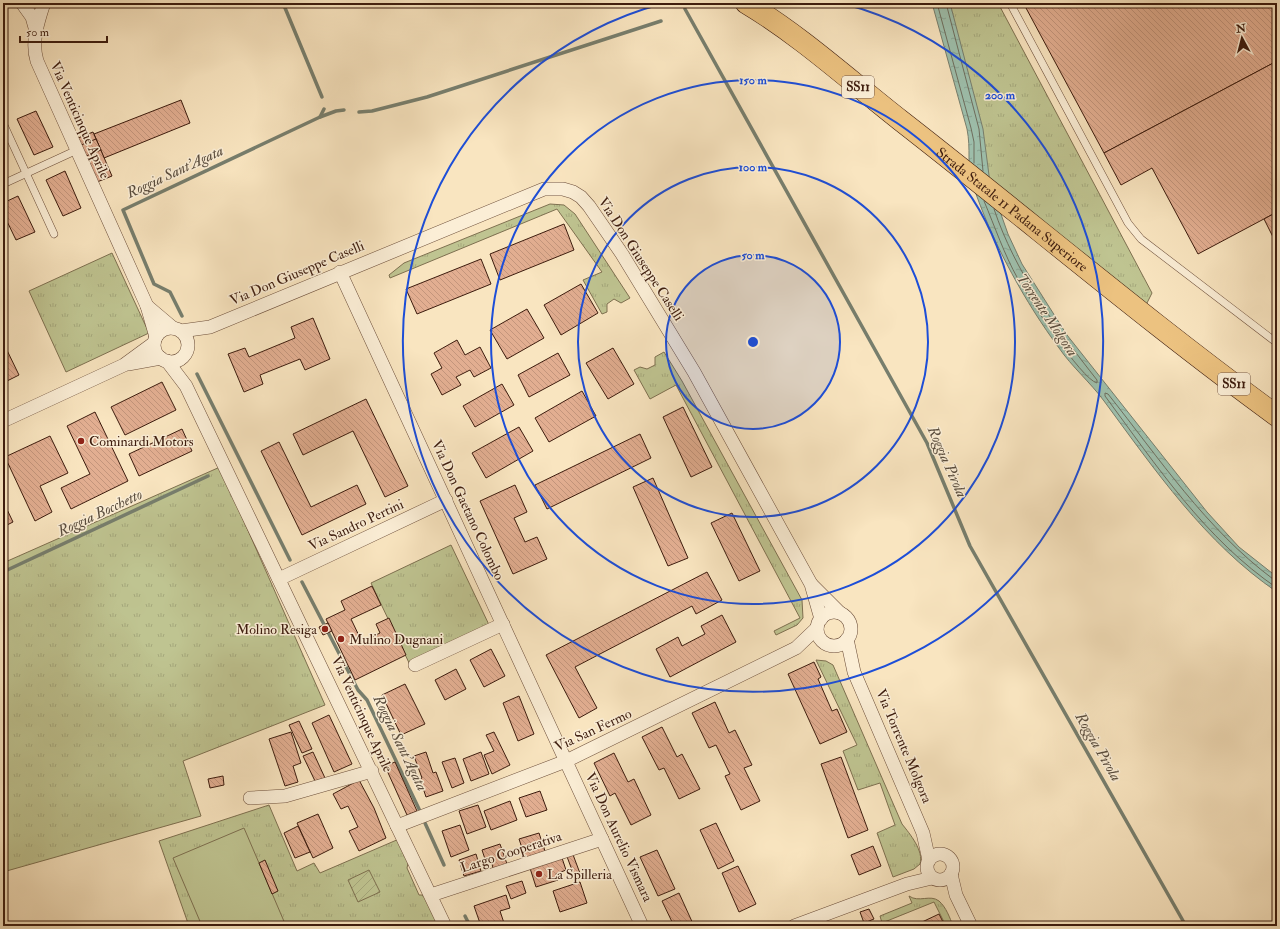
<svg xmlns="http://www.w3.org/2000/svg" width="1280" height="929" font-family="'IM FELL Double Pica',serif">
<defs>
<pattern id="grass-tufts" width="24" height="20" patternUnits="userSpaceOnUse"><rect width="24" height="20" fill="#bfc491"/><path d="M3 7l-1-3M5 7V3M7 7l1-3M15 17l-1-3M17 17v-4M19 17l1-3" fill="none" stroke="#a5a87c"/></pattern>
<pattern id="garden-furrows" width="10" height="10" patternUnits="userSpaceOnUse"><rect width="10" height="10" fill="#bfc491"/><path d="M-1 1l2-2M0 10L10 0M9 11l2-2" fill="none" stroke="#a5a87c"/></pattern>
<pattern id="water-ripples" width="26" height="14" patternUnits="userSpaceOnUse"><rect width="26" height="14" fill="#9ec0ad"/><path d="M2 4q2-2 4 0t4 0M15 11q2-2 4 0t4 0" fill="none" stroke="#89a494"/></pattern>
<pattern id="building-back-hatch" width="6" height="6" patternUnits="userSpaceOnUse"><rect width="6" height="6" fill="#e2ae91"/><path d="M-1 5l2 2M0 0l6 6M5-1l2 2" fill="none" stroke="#c3957c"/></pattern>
</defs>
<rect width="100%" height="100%" fill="#f9e5c0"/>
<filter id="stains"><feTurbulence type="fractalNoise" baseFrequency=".005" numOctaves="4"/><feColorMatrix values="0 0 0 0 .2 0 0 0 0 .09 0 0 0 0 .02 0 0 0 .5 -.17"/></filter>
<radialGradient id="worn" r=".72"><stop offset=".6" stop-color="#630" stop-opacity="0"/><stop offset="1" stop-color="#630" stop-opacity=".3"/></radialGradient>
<g fill="url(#grass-tufts)" stroke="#7e7050">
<path d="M959,3H998L1152,293L1142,313L985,187L943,12Z"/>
<path d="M550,204L564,205L575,214L630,298L621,303L614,299L607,304V312L602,314L583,280L602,272L557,209L390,278L389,275L404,263Z"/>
<path d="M112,253L149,333L66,372L29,291Z"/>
<path d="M664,352L682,381L802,600L803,618L797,625L776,635L774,631L800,618L676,385L650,399L634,370L640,367L647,369L655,365V357Z"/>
<path d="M220,467L325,705L183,761L201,816L3,872V563Z"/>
<path d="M451,545L491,629L411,667L371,583Z"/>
<path d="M816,660L826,661L833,665L902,824C910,834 924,851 920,864L914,869L893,877L877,833L895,825L880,783L858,790L843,751L857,745Z"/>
<path d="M269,805L297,871L314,863L320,873L399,839L409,859L407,868L419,895H426L441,926H189L159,841Z"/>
<path d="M909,896C919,903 930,894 939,901C946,907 950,918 953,926H946L934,902L882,923L880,916L912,903Z"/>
</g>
<path fill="url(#garden-furrows)" stroke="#7e7050" d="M369,870L380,892L358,902L348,880Z"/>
<path fill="#bfc491" stroke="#7e7050" d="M244,828L286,926H202L173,858Z"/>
<path fill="url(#water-ripples)" stroke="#777e6d" d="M932,3H950L983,129L990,183L1008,234L1022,264L1067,335L1207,512L1239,547L1277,577V592C1205,543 1155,470 1104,401C1090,382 1072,367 1059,348C1025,302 995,247 976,194C973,184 969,169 969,158C969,148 969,139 967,129Z"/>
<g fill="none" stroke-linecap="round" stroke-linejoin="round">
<g stroke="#6e6e5e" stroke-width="1">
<path d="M937,3L971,128L974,142V163"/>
<path d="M946,3L979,129L983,171"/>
<path d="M984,201C995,227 1004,254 1018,279C1028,297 1081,379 1097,383V380C1056,328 1015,272 994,209"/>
<path d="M1277,580L1273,579C1206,529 1159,458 1108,394L1105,393V396C1156,465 1205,539 1277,588"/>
</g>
<g stroke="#777e6d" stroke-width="3.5">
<path d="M283,3L322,97"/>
<path d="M685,9L927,443L970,546L1186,926"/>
<path d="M359,112L372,111L427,97L661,21"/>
<path d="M320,117L336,111L344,110"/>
<path d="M182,316L170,292L154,284L123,210L320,117L324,109"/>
<path d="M197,374L290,560"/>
<path d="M3,572L208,476"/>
<path d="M302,582L358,690L367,700L419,809"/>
<path d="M425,823L444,865"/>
<path d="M465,916L470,926"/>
</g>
</g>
<g fill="url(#building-back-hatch)" stroke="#3d1c0e">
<path d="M1036,3H1277V61L1104,153L1026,8Z"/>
<path d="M1277,61V212L1198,254L1152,168L1121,185L1104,153Z"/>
<path d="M181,100L190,123L104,158L94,134Z"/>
<path d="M36,111L53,147L34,155L17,119Z"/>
<path d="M93,132L112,176L97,182L78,138Z"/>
<path d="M96,139L101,150L86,156L81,145Z"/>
<path d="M65,171L81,208L63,216L46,180Z"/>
<path d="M18,196L35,232L16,240L3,213V203Z"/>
<path d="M1277,212V245L1264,219Z"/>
<path d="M564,224L574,250L500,280L490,254Z"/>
<path d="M481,259L491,284L417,314L406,289Z"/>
<path d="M581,284L598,313L561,335L544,305Z"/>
<path d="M527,309L544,338L507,359L490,330Z"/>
<path d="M313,318L330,359L305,370L300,359L260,375L263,384L244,392L228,354L245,348L249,357L295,338L291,327Z"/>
<path d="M457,340L465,355L480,347L491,368L474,377L470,370L456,377L461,385L442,395L431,374L442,368L434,353Z"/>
<path d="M3,342L19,375L3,383Z"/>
<path d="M613,348L634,384L608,399L586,363Z"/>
<path d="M558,353L570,375L529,397L518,375Z"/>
<path d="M162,382L176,410L125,435L111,407Z"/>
<path d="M502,384L514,405L475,427L463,406Z"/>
<path d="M582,391L596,416L549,442L535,418Z"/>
<path d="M366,399L408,486L385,497L353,431L303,455L293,434Z"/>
<path d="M683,407L712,467L691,477L663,417Z"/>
<path d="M95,412L128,481L71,509L61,488L90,474L67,426Z"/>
<path d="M519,427L533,451L486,478L472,453Z"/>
<path d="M182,429L192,451L139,476L129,454Z"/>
<path d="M640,434L651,458L547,509L535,485Z"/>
<path d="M50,436L68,473L40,486L52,512L35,521L5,457Z"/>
<path d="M279,442L311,507L357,485L366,504L302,535L261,451Z"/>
<path d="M653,478L688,558L668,566L633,487Z"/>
<path d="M515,485L527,512L514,518L525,542L537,537L547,559L513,574L480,501Z"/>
<path d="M3,501L13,522L3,527Z"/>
<path d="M732,513L760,571L739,581L711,523Z"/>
<path d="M707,572L722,600L696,614L692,606L575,667L597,708L579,718L546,655Z"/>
<path d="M372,586L381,605L351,619L362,642L380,633L376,624L389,618L406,655L355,680L326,619L345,610L341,601Z"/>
<path d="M722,615L736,642L670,677L656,649L678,637L682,646L705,634L701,626Z"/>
<path d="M328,623L332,631L323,635L319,627Z"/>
<path d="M491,649L505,676L484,687L470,660Z"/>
<path d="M814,662L821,677L818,679L832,711L837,709L847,732L820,744L788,674Z"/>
<path d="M456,669L466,689L445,700L435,680Z"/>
<path d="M405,684L425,724L401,735L382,695Z"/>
<path d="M519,696L534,734L518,741L503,703Z"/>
<path d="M715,702L729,733L735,730L752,765L744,768L760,801L741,810L725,776L730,774L716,745L709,748L692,713Z"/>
<path d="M329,715L352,764L334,772L312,723Z"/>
<path d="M299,721L312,749L302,753L289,725Z"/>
<path d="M662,727L677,757L682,754L700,789L679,799L664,768L659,770L642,737Z"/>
<path d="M291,732L301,763L293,766L298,782L285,786L269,739Z"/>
<path d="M494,732L510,765L492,774L484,755L494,751L486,735Z"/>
<path d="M313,752L325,778L315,781L303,756Z"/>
<path d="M426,752L433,773L436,772L443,791L426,797L420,779L422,778L414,756Z"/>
<path d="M481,752L489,774L471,781L463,759Z"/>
<path d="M614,753L628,782L634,779L651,815L631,825L615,793L610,796L594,763Z"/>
<path d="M841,757L868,830L848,838L821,764Z"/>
<path d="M455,758L464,783L452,788L442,762Z"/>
<path d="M395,762L417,811L407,815L385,766Z"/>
<path d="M223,776L224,785L210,788L208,779Z"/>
<path d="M359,780L374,808L386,838L359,851L349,831L358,827L348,806L341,809L333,794Z"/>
<path d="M540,791L547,810L526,817L519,798Z"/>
<path d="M510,801L517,820L491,830L484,811Z"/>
<path d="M478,805L486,827L467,834L459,811Z"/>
<path d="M318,814L333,848L313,858L297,823Z"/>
<path d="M716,823L734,861L718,869L700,830Z"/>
<path d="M460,825L469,850L451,857L442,831Z"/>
<path d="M298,826L310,852L295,858L284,833Z"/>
<path d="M539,833L546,854L526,860L519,839Z"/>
<path d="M500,844L507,864L493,868L491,860L486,862L482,850Z"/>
<path d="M873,846L881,866L859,875L851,855Z"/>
<path d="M657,850L675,889L658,896L640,857Z"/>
<path d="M572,852L581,876L575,878L566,854Z"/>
<path d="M476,854L481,871L464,876L459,860Z"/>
<path d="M561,855L566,870L556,874L558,880L536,887L529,865Z"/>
<path d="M265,860L278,891L272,894L259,863Z"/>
<path d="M738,866L756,904L739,912L722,873Z"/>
<path d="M522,881L526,893L511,899L506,886Z"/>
<path d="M580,882L587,903L560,912L553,891Z"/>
<path d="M679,893L694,926H674L662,901Z"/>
<path d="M506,895L510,908L500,911L505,926H481L474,906Z"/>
<path d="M869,909L874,919L864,923L860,912Z"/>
<path d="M939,914L945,926H924L922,922Z"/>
</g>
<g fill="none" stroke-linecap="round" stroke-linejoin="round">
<defs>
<g id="lane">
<path d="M1010,3L1128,223L1141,239L1277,343"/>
<path d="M3,123L54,234"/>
<path d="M3,184L77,150"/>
</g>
<g id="street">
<path d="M22,3L32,17L36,31"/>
<path d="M44,3C38,21 31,42 37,61L147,306L156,337"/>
<path d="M340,272L642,926"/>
<path d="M147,306L173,328"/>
<circle cx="171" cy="345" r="17"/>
<path d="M181,331L210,327L544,189H563L573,192L581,197L589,206L622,254L694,372L811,584L821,619"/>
<path d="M167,361L186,386L445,926"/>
<path d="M128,364L161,358"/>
<path d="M3,421L124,365L154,343"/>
<path d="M279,579L446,500"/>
<path d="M812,585L840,613"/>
<circle cx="834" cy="629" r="17"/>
<path d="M847,639L854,672L923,833L929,860"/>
<path d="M415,665L503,624"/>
<path d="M250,798L285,796L372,771"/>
<path d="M397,826L566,761L796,648L817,628"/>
<circle cx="940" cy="867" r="13"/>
<path d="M951,874L956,895L971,926"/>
<path d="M431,895L602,839"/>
<path d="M794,926L907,884L932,878"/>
</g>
<g id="primary">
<path id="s1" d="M746,3C801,36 849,80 900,120C1026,218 1148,322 1277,416"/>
</g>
</defs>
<use href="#lane" stroke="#6c4e3a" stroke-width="8"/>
<use href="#street" stroke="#6c4e3a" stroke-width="14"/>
<use href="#primary" stroke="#3d1c0e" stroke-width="22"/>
<use href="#lane" stroke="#fbeed6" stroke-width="7"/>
<use href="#street" stroke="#fbeed6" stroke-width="13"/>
<use href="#primary" stroke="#ecc280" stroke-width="21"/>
</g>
<circle cx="753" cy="342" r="87" fill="#1d4ed8" fill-opacity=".12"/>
<g fill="none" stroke="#1d4ed8" stroke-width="2">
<circle cx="753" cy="342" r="87"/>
<circle cx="753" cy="342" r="175"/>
<circle cx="753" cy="342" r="262"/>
<path d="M841 3A350 350 0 1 1 665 3"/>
</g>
<g fill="#8f2418" stroke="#fbeed6" stroke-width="1.5">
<circle cx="81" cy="441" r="4"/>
<circle cx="325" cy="629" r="4"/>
<circle cx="341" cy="639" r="4"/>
<circle cx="539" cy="874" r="4"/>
</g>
<g text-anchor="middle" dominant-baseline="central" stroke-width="3" stroke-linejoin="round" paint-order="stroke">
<g fill="#fbeed6" stroke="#765b4a" stroke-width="1">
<rect x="842" y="76" width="32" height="22" rx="3"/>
<rect x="1218" y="373" width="32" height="22" rx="3"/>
</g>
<g font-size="13" font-weight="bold" fill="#3d1c0e">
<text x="858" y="87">SS11</text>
<text x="1234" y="384">SS11</text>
</g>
<g font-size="14" fill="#3d1c0e" stroke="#fbeed6">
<text transform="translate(80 120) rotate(66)">Via Venticinque Aprile</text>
<text stroke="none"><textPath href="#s1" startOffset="337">Strada Statale 11 Padana Superiore</textPath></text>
<text transform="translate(641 259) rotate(57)">Via Don Giuseppe Caselli</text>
<text transform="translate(297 273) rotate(-23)">Via Don Giuseppe Caselli</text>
<text transform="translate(468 510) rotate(65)">Via Don Gaetano Colombo</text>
<text transform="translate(356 525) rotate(-25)">Via Sandro Pertini</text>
<text transform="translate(362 714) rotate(65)">Via Venticinque Aprile</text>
<text transform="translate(593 730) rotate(-25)">Via San Fermo</text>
<text transform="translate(904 746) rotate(67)">Via Torrente Molgora</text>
<text transform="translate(619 837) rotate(65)">Via Don Aurelio Vismara</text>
<text transform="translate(511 852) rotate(-18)">Largo Cooperativa</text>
</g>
<g font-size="14" fill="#3d1c0e" stroke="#fbeed6" text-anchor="start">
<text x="89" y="441">Cominardi Motors</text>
<text x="317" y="629" text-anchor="end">Molino Resiga</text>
<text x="349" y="639">Mulino Dugnani</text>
<text x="547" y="874">La Spilleria</text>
</g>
<g font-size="15" font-style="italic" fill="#5a4d3e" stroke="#fbeed6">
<text transform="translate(175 172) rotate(-25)">Roggia Sant'Agata</text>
<text transform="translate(1047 315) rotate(56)">Torrente Molgora</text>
<text transform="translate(947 462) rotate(66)">Roggia Pirola</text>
<text transform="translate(100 513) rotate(-25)">Roggia Bocchetto</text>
<text transform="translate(400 743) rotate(64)">Roggia Sant'Agata</text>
<text transform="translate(1098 747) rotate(60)">Roggia Pirola</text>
</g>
</g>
<circle cx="753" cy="342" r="6" fill="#1d4ed8" stroke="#fbeed6" stroke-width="2"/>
<g font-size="12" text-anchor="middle" font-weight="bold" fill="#1d4ed8" stroke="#fbeed6" stroke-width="3" stroke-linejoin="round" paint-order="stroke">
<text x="753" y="84">150 m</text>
<text x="1000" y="99">200 m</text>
<text x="753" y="171">100 m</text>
<text x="753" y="259">50 m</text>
</g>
<rect width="1280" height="929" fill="none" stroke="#f9e5c0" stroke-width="16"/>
<rect x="4" y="4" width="1272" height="921" fill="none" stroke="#3d1c0e" stroke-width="2"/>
<rect x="8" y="8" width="1264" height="913" fill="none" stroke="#3d1c0e"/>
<g transform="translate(1242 38) rotate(353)" stroke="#fbeed6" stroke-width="3" paint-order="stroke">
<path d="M0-3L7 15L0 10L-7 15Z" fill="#3d1c0e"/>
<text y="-6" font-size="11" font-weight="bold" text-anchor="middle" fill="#3d1c0e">N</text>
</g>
<path d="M20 36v6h87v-6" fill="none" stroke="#3d1c0e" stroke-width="2"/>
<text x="26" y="36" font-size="12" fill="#3d1c0e" stroke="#fbeed6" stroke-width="3" paint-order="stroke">50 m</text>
<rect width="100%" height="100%" filter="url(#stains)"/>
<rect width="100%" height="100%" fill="url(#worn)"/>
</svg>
